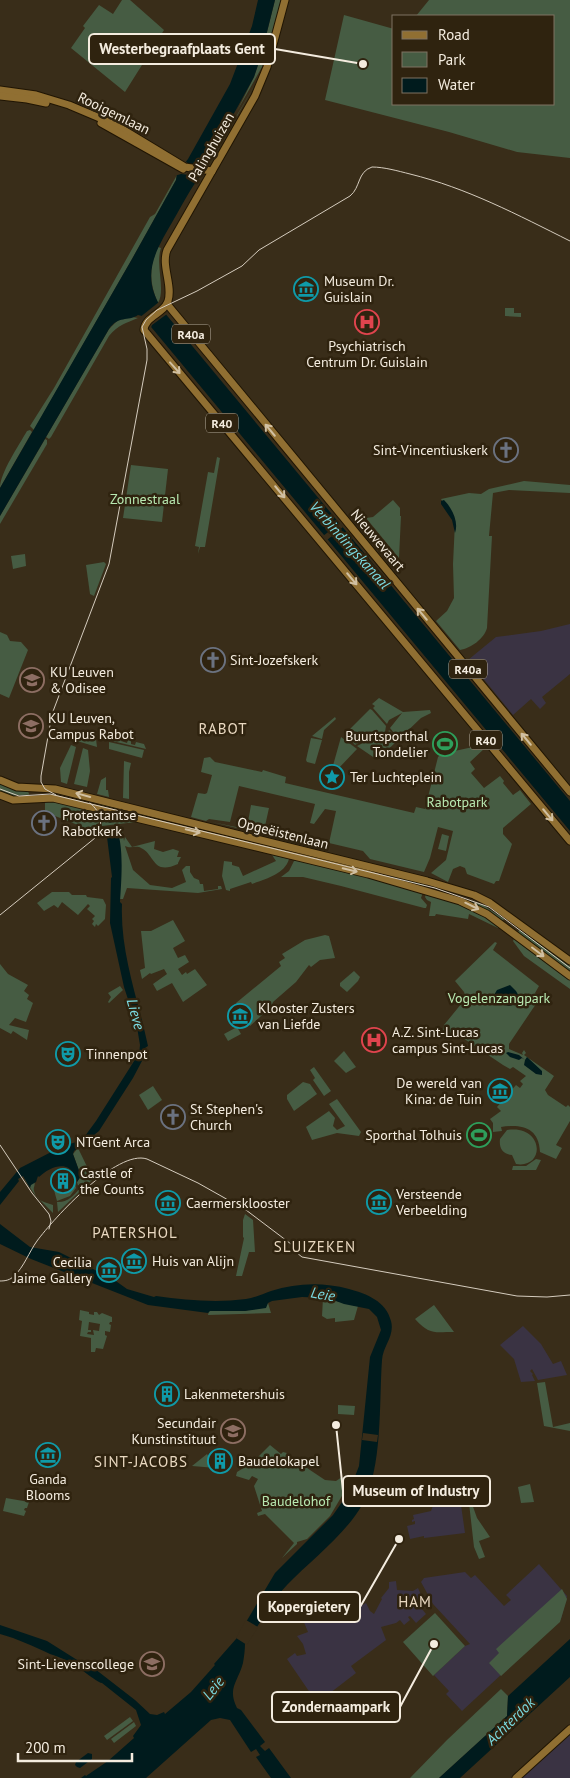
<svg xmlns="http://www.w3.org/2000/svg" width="570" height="1778" font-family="'PT Sans',sans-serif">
<rect width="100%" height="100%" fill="#392d19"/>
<g fill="#3a3343">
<path d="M570,624V674L542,697L546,703L540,709L531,699L513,715L468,660L496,637L541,631Z"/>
<path d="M523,1326L541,1344L553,1364L561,1361L567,1375L538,1380L532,1369L530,1371L533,1374L532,1375L535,1381L521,1382L514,1359L500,1345Z"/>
<path d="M434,1503L456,1506L461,1505L465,1533L424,1538V1536L410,1539L407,1526L415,1524V1521L412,1522V1520L414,1519L413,1515L431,1511Z"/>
<path d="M539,1564L567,1596L561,1619L462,1711L446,1694L449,1691L434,1675L465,1646L470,1644L433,1604L421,1582L424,1578L465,1572L471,1578L475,1575L504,1606L511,1600L506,1595Z"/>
<path d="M396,1581L397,1590L413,1591L418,1588L423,1599L417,1603L426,1614L416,1623L410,1616L408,1617L410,1620L404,1625L400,1620L396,1623L381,1627L386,1640L351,1666L356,1673L317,1703L287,1659L295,1653L297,1656L306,1654L303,1644L297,1636L308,1632L303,1620L342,1603L345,1609L359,1607L366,1603L370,1611L374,1614L382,1599L381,1598L389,1588V1582Z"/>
<path d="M570,1735V1778H522L532,1769Z"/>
</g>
<g fill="#465c43" fill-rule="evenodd">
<path d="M122,0H130L164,30L125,92L71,48L85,28L83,26L99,5L113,14Z"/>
<path d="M275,0H281L271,40L262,67L237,111L254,77L261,56Z"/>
<path d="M429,0H570V158L517,152L449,132L325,100L344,15L394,29V104H554V16H416Z"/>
<path d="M256,83L210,163L211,159Z"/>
<path d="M177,175L176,180L132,259L34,430L30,426L54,388L150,217L155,214Z"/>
<path d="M158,247L161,248C155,265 166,289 158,303C149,283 149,266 158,247Z"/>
<path d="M505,308H514V313H521V317L505,316Z"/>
<path d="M132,317L138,318C126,323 118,325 109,336L51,437L49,439L46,437L109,329L119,319Z"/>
<path d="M30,430L32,432L0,488C0,473 19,445 27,431Z"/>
<path d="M45,439L47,440V444L0,524V516Z"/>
<path d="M217,457L220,458L205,547H200L198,554L199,547L195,546L208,472L214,473Z"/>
<path d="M131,465L168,469L162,522L123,518Z"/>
<path d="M524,481L570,485V493L509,490L493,493L489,536H492L487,628C484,639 471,648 460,650L436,621L447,611L454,598L453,564L455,522L441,499L469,493L481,494L489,489Z"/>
<path d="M393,500L400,508V516H401L399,558L366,518L373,517Z"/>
<path d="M25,554L26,566L13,569L11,556Z"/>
<path d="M104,562L106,564L94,596L90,594L86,565Z"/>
<path d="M0,632L7,635L10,641L21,642L28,650L9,698L0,694Z"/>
<path d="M379,698L403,712L430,710L431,713L421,718L399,739L390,728L402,713L389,720L387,724L373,708L375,706L372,704Z"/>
<path d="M370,709L372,710L386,726L385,732L371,736L355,745L345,734Z"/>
<path d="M335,717L336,719L324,730L322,739L312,736Z"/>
<path d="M389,730L397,739V741L378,759H376L357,746L371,739L387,735Z"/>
<path d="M78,734L96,739L97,747L77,741Z"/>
<path d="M109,736L114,737L113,739L118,740V738L121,739V741L127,743L128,740L131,741V744L135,745L136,742L144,744L146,749L108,740Z"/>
<path d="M341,737L357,749L337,770L332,769Z"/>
<path d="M311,738L322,740L315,764L307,762L306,760Z"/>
<path d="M109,742L144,750L142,758L109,749Z"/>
<path d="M71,745L76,747L67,784L61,782L60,768Z"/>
<path d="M482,745L485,748L470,762L475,769L471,773L484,788L500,776L504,781L503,783L513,795L520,790L531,804L503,828V834L512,844L499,881H496L494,884L467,874L465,868L460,866L453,869L448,882L431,873L446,860L453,831L438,827L430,858L424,872L370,859L363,851L329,843L336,811L325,809L314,824L310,823L315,804L239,786L230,822L209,819L206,821L191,817L198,793L205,794L207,793L212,775L201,772L204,758L210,757L215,762L262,772L263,770L286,777L285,783L414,813L416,807L425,809L438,757L441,754Z"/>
<path d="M83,748L88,750L90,771L87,787L74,784Z"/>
<path d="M124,761L131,763L129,772V799L123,798Z"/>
<path d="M106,777V790H108L109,797L97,794L101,780Z"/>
<path d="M0,782L28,791L30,797L16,798L0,793Z"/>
<path d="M45,799L94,810L99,819L98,828L93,829V831L45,812Z"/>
<path d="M100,803L268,844L267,849L99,806Z"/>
<path d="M251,805L269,808L265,826L254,823V822H248Z"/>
<path d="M100,811L152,824L136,822L102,826Z"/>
<path d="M212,822L288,838L287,840Z"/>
<path d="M117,829H122L124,841L125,837L132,847L155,841L154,849L163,852L173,849L179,851L177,857H181L178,863V864C152,876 155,854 141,848C136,845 131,849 125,846L133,870L150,885L172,888L186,882L182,870L186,866H190V872L194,878L199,880L200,884H203L204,891L218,889V886H221L222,889L198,893L127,888L123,899H120V845Z"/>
<path d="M442,834L449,836L446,851L438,849Z"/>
<path d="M298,852L426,882L425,886L299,856Z"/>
<path d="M272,855L289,859C285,874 265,879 252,884L251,882L230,889V891L226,890L222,876L224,861L232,862V865L239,867L243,876L276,861Z"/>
<path d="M300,860L390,881L423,892L421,898L427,905L426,908H424L341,886L303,877H281L289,871L294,861Z"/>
<path d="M52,892H69L72,895H86L87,897L103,899L106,905L105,919L98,926L96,924L95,927L92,924L94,921L92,919L95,916L87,909L90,906L88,904L78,915L62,902L58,908L54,905L44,911L37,903Z"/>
<path d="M426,893L467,906L500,926L498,928L469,914L468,919L436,914L435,916H429L431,902L427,900L425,897Z"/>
<path d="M467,900L483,905L504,919L501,923L466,902Z"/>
<path d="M173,920L185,941L173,948L178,958L185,955L189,962L178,969L182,975L186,972L187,974L195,969L207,985L183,1002L172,983L157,991L153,984L167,974L164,969L151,974L150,973L142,979L140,970L145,968L141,931H151Z"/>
<path d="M521,927L570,963V973L517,934Z"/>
<path d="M325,935L329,936L335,958L320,960L311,967L309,965L296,982L273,1002L271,1007L250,1026L236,1003L281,966L279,962L285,958L282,954L305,940Z"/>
<path d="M515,937L570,978V989L524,956L513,941Z"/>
<path d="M495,942L497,943L493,950L539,986L535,993L540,998L509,1044V1049L523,1055L522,1053L524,1050L526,1053L524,1055L554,1076L545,1090L548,1095L566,1107L568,1105L570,1107V1121L556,1145L562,1148L556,1159L540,1152C539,1127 521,1124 501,1127L502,1131L493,1132V1123L490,1119L501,1111L497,1107L516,1085L520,1088L523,1084L520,1081L526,1076L513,1067L510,1069L503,1065L454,1032L447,1033L443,1030L444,1025L466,998L464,992L455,981Z"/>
<path d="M0,964L8,974L28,985L24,991L29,995L27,999L33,1003L26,1022L15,1018L9,1025L29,1030L27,1040L13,1031L11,1034L0,1028Z"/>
<path d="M354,971L360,977L358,981L347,992L340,986V983Z"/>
<path d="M120,986L123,990L109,1003L108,1002L111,997L108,993Z"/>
<path d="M237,1027L241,1034L228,1041L224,1034Z"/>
<path d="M344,1051L356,1067L346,1073L334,1061Z"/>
<path d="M314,1067L331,1091L324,1096L313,1080L315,1078L310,1070Z"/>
<path d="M303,1082L310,1084L317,1094L294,1111L287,1099V1095Z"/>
<path d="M153,1086L162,1100L148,1110L139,1095Z"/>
<path d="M337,1099L361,1132L359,1136L337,1133L312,1140L306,1127L329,1111L335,1118L333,1126L337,1130L345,1126L329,1104Z"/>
<path d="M507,1130C544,1124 546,1169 516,1164L512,1155C502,1154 499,1148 500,1139Z"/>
<path d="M78,1148L93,1179L58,1212L57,1202C66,1203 74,1196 79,1189L77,1182L81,1176L73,1154Z"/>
<path d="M536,1159L541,1160L536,1170H512L513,1166H526Z"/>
<path d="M64,1168L73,1175L76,1188L70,1196L57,1201L54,1190L58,1188L60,1192L68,1189L67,1186L70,1185L69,1178H65Z"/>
<path d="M26,1178L34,1180C36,1186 33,1186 34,1191C36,1201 45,1202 53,1205V1213L35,1195L25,1180Z"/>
<path d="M245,1214L253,1220L255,1252H249L242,1276H236L244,1238L243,1237V1220Z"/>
<path d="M323,1298L358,1306L354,1320L335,1322V1318L327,1319L322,1316Z"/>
<path d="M268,1303L271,1313L208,1315L209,1311H245Z"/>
<path d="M434,1305L454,1332C433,1332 430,1335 415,1319Z"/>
<path d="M80,1310L89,1312V1314L94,1315V1312H97L99,1315L102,1313L112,1317V1322H110L109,1324L111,1325L110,1332L105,1331V1335L107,1336L103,1349L96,1348L95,1352H91V1338L80,1336L82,1321L79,1320ZM89,1322L100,1324L99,1331L93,1330L94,1335L87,1334L88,1332H91V1330H88Z"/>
<path d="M545,1382L553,1427L570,1423V1431L544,1426L537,1383Z"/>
<path d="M338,1405L355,1406L354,1415L338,1414Z"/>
<path d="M270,1445L281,1454L283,1452L287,1453L286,1454L325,1480L336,1481L342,1477L349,1484L330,1516L307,1539L297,1542V1544L282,1558L294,1543L265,1514L258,1516L257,1513L262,1511L254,1486L258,1479L252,1476L249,1480L236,1476L237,1472L253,1462Z"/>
<path d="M207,1454L216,1468L192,1466Z"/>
<path d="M530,1484L534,1502L521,1503L518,1487Z"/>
<path d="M6,1498L29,1502L27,1508H25L24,1510L26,1511L24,1516L3,1511Z"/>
<path d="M471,1501L477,1518L490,1537L479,1541L485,1557L479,1559L474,1547L469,1503Z"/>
<path d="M562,1589L567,1599L560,1622L501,1676L489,1663L499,1653L496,1649Z"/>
<path d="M435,1613L465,1646L433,1676L403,1642Z"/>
<path d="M501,1689L508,1696L507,1716L439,1778H410L447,1740Z"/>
<path d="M130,1717L133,1721L107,1740L104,1736Z"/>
<path d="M134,1722L136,1726L114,1743L111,1739Z"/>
</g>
<g fill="#001b1d">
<path d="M258,0H275L261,56L254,77L209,159C208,168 201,174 196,182C188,193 181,207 174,219C155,252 139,276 164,312L570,801V831L142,316L138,315C127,322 119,315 109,329L0,516V488L132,259L176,180L177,173L188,159L230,84L252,26Z"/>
<path d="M444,500C452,508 459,522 455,533L452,520L441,504V501Z"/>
<path d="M110,827H115C125,841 121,885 120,902L122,904C120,953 138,999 148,1046L145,1048L143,1059L133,1078L99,1131L74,1151L73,1154L81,1176L77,1182C77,1178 75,1176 74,1174C67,1160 49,1167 39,1177L38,1176L36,1182L31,1185L30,1188L23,1176L18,1179L19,1181L0,1205V1192L20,1168L61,1147L76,1142L85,1136L96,1121L136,1058L139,1055L140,1045L137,1027L124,987L110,923L111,878L112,877L106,829Z"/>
<path d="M510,985L516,991L520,998C514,1009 504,1007 495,1000L494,995L497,990Z"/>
<path d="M508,1052L519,1055L525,1060L527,1057L542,1071V1075L536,1074L524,1065L525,1060L522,1058L519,1060L510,1057L506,1053Z"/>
<path d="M0,1224L30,1247L59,1252L113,1279L127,1289L154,1297L156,1296C186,1300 215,1303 246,1299C254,1298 263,1294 271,1291C297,1283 322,1282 349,1289C367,1294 386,1301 391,1321C395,1336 383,1346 382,1360C379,1402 383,1469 362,1505C345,1535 311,1560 287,1585C271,1602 259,1624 247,1644L245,1643C245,1650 244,1657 243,1663C238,1682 227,1688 237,1708L241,1710L265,1742L260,1746L265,1751L269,1748L291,1778H271L256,1757L260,1755L256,1749L251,1752L230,1720L220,1718L211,1720L146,1778H81L85,1775L86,1776L108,1761L134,1738L133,1736L141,1725L136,1710L102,1683C96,1682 77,1665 68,1661C62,1658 56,1656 50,1654C33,1646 18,1639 0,1634V1625L47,1641L93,1670L95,1669L135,1700L150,1714L157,1715L164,1712L165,1714L191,1692L215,1665L214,1664L236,1639L275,1573L333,1515L349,1492L359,1466L370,1357L381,1330L377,1317L369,1309L344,1304L328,1298L302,1297L272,1301L268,1303L266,1308L245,1311H210L208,1313L148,1305L31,1259L0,1244Z"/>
<path d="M570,1639V1677L460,1778H439L507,1716L508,1696Z"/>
<path d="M88,1753L92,1754V1759L80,1768L77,1767L75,1765L76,1762Z"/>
</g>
<g fill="#392d19">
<path d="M184,159L188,164L204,166L210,164L201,180L198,176L181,174L174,176Z"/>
<path d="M159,302L167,314L152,325L150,330L139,318Z"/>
<path d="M340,523L343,527L327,540L323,536Z"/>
<path d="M363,1433L378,1435L377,1442L362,1440Z"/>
<path d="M246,1620L258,1627L247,1645L236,1638Z"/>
</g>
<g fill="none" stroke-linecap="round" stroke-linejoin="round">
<path stroke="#001b1d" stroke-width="7" d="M110,818V819"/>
<defs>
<g id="major">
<path d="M285,0L267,67L255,96L167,250C161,266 173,285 168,301C164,314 145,316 144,330L570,841"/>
<path d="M0,90L36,95L69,105L114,124L185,167L212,171"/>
<path d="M0,96L27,99L46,103"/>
<path d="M101,123L183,169"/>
<path d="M167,304L570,792"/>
<path d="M0,780L17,787L55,789L111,803L427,881L474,895L490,903L570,961"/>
<path d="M0,795L13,800L53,798L368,874L460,901L487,914L570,976"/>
<path d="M516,1778L570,1729"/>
</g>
</defs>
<use href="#major" stroke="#201503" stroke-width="9"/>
<use href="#major" stroke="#906f32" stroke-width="7"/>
<g stroke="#d5ccbe" stroke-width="1">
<path d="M0,789L19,796L50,794L435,888L489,907L570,968"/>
<path d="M56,795L45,789L41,782V776L52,714L109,564L147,360V349L142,327L146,320L157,310L197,291L242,266L259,250L350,196C361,187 357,172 372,167C384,167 398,171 410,174C467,188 518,215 570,241"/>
<path d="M0,915L95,838C104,825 102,813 90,803"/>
<path d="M0,1145L32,1193L49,1214L51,1221L49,1229"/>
<path d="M0,1281C6,1281 10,1280 14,1276C24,1267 29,1252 37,1241C54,1218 117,1149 147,1159L198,1183L246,1210L291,1244L297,1253L302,1257L517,1296L547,1297L570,1295"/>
</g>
</g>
<defs><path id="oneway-shaft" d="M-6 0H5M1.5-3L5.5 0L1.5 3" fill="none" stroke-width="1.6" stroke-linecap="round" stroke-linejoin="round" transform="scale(1.25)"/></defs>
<g stroke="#d1c0a2">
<use href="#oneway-shaft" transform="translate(175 368) rotate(48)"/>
<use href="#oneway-shaft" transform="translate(270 430) rotate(-130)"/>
<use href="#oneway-shaft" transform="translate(280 492) rotate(50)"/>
<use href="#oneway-shaft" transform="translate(352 579) rotate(50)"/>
<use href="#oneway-shaft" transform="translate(422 614) rotate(-130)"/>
<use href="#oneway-shaft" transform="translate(526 739) rotate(-130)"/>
<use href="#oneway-shaft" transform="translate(83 795) rotate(-165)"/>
<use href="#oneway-shaft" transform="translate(548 815) rotate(50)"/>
<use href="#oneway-shaft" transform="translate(193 831) rotate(14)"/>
<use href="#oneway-shaft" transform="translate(350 870) rotate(13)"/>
<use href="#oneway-shaft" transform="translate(472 906) rotate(26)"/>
<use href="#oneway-shaft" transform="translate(538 952) rotate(37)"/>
</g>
<defs>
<symbol id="museum-ring" viewBox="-11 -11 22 22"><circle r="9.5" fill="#2f230f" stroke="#0f9aa8" stroke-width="1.5"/><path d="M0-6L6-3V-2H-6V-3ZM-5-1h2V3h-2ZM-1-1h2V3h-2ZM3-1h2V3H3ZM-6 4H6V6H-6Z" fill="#0f9aa8"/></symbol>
<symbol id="hospital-ring" viewBox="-11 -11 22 22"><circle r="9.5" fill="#2f230f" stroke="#e0444e" stroke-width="1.5"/><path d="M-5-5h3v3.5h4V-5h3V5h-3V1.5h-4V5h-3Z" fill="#e0444e"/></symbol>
<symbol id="church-ring" viewBox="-11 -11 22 22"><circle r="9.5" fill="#2f230f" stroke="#6b7280" stroke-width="1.5"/><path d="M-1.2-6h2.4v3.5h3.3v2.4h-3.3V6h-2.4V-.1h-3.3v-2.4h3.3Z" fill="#6b7280"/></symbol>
<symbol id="university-ring" viewBox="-11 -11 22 22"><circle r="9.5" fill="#2f230f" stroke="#8d6e63" stroke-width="1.5"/><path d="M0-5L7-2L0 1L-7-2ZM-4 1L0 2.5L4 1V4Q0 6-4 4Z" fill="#8d6e63"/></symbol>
<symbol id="stadium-ring" viewBox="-11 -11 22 22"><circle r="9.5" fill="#2f230f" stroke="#2e9e5b" stroke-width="1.5"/><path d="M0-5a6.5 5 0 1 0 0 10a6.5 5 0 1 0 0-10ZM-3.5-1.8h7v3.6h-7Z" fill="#2e9e5b"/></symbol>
<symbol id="sight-ring" viewBox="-11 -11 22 22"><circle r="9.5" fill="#2f230f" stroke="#0f9aa8" stroke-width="1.5"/><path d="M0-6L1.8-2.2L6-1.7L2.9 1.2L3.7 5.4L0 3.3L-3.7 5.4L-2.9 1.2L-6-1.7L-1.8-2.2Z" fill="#0f9aa8"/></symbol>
<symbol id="theatre-ring" viewBox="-11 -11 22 22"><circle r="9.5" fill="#2f230f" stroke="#0f9aa8" stroke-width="1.5"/><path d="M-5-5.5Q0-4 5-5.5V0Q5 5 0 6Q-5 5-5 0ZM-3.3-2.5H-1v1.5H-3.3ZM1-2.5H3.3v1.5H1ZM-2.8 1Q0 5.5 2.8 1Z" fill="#0f9aa8"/></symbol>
<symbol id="building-ring" viewBox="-11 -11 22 22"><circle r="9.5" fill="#2f230f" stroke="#0f9aa8" stroke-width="1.5"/><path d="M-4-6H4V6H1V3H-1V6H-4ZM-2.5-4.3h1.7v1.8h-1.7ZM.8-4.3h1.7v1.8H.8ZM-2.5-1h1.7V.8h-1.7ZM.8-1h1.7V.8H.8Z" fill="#0f9aa8"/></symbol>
<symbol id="school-ring" viewBox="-11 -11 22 22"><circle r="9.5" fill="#2f230f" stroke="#8d6e63" stroke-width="1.5"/><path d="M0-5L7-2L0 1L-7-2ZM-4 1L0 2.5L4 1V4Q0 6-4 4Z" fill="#8d6e63"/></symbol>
</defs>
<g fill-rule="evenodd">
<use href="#museum-ring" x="292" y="275" width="28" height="28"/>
<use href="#hospital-ring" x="353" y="308" width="28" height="28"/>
<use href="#church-ring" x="492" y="436" width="28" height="28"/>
<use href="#church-ring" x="199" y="646" width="28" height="28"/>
<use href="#university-ring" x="18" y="666" width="28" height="28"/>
<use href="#university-ring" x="17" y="712" width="28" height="28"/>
<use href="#stadium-ring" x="431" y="730" width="28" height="28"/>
<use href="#sight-ring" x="318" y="763" width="28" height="28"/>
<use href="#church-ring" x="30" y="809" width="28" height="28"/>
<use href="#museum-ring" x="226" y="1002" width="28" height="28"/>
<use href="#hospital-ring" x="360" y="1026" width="28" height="28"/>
<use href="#theatre-ring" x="54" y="1040" width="28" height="28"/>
<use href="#museum-ring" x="486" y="1077" width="28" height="28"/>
<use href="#church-ring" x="159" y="1103" width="28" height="28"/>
<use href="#stadium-ring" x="465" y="1121" width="28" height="28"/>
<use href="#theatre-ring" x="44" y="1128" width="28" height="28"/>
<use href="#building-ring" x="49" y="1167" width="28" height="28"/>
<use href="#museum-ring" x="365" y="1188" width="28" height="28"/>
<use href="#museum-ring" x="154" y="1189" width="28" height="28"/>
<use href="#museum-ring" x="120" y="1247" width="28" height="28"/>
<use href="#museum-ring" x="95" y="1256" width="28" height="28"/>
<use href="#building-ring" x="153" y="1380" width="28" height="28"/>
<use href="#school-ring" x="219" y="1417" width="28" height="28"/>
<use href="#museum-ring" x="34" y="1441" width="28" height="28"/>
<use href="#building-ring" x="206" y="1447" width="28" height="28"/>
<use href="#school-ring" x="138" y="1650" width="28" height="28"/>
</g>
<g text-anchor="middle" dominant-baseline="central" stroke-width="5" stroke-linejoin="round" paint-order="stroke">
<g fill="#2f230f" stroke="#b9b0a1" stroke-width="1">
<rect x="172" y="324.5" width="38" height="19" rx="4"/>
<rect x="206" y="413.5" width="32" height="19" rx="4"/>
<rect x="449" y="659.5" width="38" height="19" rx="4"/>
<rect x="470" y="730.5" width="32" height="19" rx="4"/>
</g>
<g font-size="12" font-weight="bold" fill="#f4ecdf">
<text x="191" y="334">R40a</text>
<text x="222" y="423">R40</text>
<text x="468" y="669">R40a</text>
<text x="486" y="740">R40</text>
</g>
<g font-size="14" fill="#f4ecdf" stroke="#2f230f">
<text transform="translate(114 113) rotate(26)">Rooigemlaan</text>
<text transform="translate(211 147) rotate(-60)">Palinghuizen</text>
<text transform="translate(378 540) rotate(50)">Nieuwevaart</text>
<text transform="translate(283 833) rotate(14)">Opgeëistenlaan</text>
</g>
<g font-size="14" fill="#f4ecdf" stroke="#2f230f" text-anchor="start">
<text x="324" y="281">Museum Dr.<tspan x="324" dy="16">Guislain</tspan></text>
<text x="367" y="346" text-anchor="middle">Psychiatrisch<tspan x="367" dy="16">Centrum Dr. Guislain</tspan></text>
<text x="488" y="450" text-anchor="end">Sint-Vincentiuskerk</text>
<text x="230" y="660">Sint-Jozefskerk</text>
<text x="50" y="672">KU Leuven<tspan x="50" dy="16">&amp; Odisee</tspan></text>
<text x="48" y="718">KU Leuven,<tspan x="48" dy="16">Campus Rabot</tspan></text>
<text x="428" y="736" text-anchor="end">Buurtsporthal<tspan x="428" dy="16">Tondelier</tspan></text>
<text x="350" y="777">Ter Luchteplein</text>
<text x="62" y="815">Protestantse<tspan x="62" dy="16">Rabotkerk</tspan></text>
<text x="258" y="1008">Klooster Zusters<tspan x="258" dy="16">van Liefde</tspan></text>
<text x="392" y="1032">A.Z. Sint-Lucas<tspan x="392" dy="16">campus Sint-Lucas</tspan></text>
<text x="86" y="1054">Tinnenpot</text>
<text x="482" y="1083" text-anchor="end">De wereld van<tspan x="482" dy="16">Kina: de Tuin</tspan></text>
<text x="190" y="1109">St Stephen's<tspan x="190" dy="16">Church</tspan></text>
<text x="462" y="1135" text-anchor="end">Sporthal Tolhuis</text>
<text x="76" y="1142">NTGent Arca</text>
<text x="80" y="1173">Castle of<tspan x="80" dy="16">the Counts</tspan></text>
<text x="396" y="1194">Versteende<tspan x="396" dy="16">Verbeelding</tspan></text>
<text x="186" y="1203">Caermersklooster</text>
<text x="152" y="1261">Huis van Alijn</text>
<text x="92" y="1262" text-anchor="end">Cecilia<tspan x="92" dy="16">Jaime Gallery</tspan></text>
<text x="184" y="1394">Lakenmetershuis</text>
<text x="216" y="1423" text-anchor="end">Secundair<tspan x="216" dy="16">Kunstinstituut</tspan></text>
<text x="238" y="1461">Baudelokapel</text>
<text x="48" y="1479" text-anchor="middle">Ganda<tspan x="48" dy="16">Blooms</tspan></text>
<text x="134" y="1664" text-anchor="end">Sint-Lievenscollege</text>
</g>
<g font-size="14" fill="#b8e9b1" stroke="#2f230f">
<text x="145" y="499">Zonnestraal</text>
<text x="457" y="802">Rabotpark</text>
<text x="499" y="998">Vogelenzangpark</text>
<text x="296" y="1501">Baudelohof</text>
</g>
<g font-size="15" font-style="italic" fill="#7adae1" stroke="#2f230f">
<text transform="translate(350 545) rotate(48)">Verbindingskanaal</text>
<text transform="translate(136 1014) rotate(75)">Lieve</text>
<text transform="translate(323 1294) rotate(10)">Leie</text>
<text transform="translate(213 1688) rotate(-52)">Leie</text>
<text transform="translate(510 1721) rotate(-44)">Achterdok</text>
</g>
<g font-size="15" letter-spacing="1" fill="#e9d8c0" stroke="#2f230f">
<text x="223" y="728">RABOT</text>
<text x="135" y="1232">PATERSHOL</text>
<text x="315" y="1246">SLUIZEKEN</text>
<text x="141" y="1461">SINT-JACOBS</text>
<text x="415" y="1601">HAM</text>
</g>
</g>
<path fill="none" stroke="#f4ecdf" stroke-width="2" d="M363 64L275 49M336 1425L343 1491M399 1539L360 1607M434 1644L400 1707"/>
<g fill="#f4ecdf" stroke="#2f230f" stroke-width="2">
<circle cx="363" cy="64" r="5"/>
<circle cx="336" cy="1425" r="5"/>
<circle cx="399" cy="1539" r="5"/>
<circle cx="434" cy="1644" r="5"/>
</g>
<g fill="#2f230f" stroke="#f4ecdf" stroke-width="2">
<rect x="89" y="34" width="186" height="30" rx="5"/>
<rect x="343" y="1476" width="147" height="30" rx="5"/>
<rect x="258" y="1592" width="102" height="30" rx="5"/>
<rect x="272" y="1692" width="128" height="30" rx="5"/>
</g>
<g font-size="15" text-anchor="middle" font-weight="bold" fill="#f4ecdf">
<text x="182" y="54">Westerbegraafplaats Gent</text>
<text x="416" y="1496">Museum of Industry</text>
<text x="309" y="1612">Kopergietery</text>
<text x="336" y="1712">Zondernaampark</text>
</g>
<rect x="392" y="15" width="162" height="90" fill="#2f230f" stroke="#7e7362"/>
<rect x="402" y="31" width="25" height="8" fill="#906f32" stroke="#7e7362"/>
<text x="438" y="40" font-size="15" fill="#f4ecdf">Road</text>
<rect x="402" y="52" width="25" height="15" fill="#465c43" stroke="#7e7362"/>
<text x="438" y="65" font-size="15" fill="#f4ecdf">Park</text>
<rect x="402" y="78" width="25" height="15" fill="#001b1d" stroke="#7e7362"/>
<text x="438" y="90" font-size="15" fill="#f4ecdf">Water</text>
<path d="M18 1753v8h114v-8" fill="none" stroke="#f4ecdf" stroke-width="2.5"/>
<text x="25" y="1753" font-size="15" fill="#f4ecdf" stroke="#2f230f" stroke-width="4" paint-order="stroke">200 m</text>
</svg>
